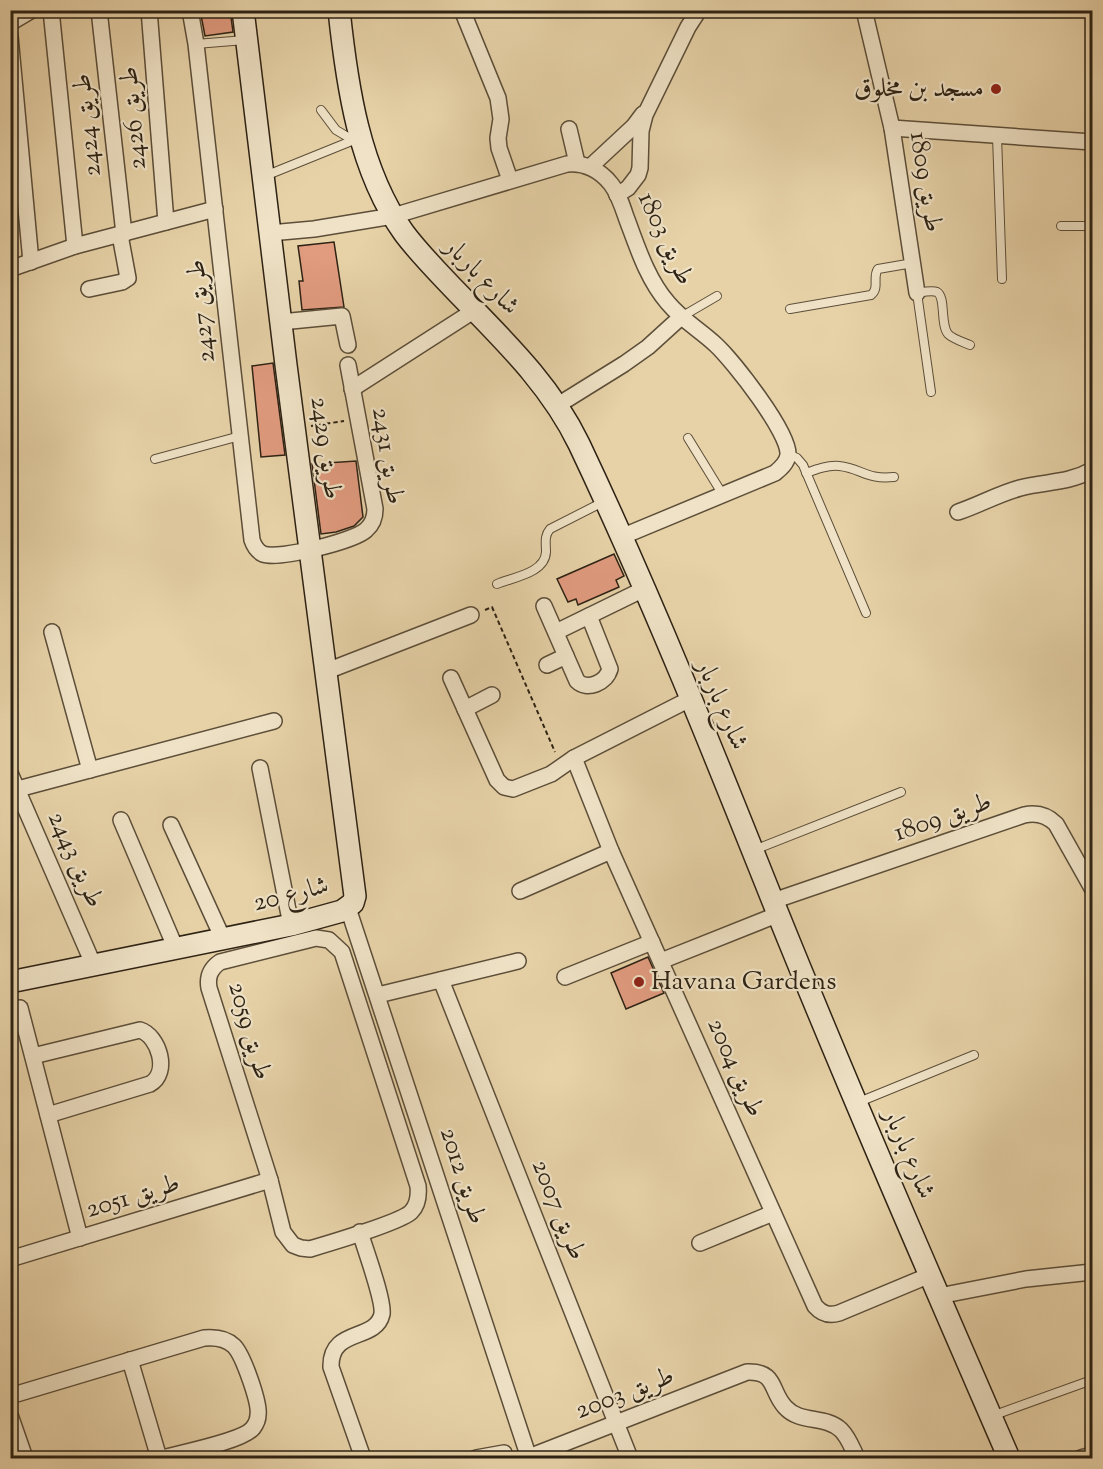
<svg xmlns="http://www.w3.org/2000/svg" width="1103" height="1469" font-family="'Sorts Mill Goudy',Amiri,serif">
<rect width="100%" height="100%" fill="#e7d2a8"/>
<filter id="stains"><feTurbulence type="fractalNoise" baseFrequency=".00333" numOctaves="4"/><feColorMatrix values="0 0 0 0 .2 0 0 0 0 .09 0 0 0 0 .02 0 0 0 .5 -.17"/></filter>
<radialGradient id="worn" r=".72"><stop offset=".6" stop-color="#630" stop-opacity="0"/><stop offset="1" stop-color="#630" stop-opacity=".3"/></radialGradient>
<g fill="#e19b7f" stroke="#2d2214" stroke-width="1.5">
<path d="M200,10H230L233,32L205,36Z"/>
<path d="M334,242L344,307L302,310L299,281H303L298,246Z"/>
<path d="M273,363L285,455L261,457L252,366Z"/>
<path d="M356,461L363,517L354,526L336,532L321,534L312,464Z"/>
<path d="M614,554L624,576L616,580L619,587L578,605L576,599L568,602L557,579Z"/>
<path d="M648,957L664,993L626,1009L611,973Z"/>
</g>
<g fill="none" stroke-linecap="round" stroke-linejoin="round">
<defs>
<g id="lane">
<path d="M815,10H820"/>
<path d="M196,44L245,40"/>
<path d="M321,110L336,130L353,140"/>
<path d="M997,136L1002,279"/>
<path d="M265,176L359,138"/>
<path d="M1061,226H1092"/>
<path d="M790,309L871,295C880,288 872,277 878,269L913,263"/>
<path d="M681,317L717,296"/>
<path d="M931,392L917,293C923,292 932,290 937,292C946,297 940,324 948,334C953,339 963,342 970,345"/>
<path d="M688,438L723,495"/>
<path d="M788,454L797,458L803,465L866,613"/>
<path d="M155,459L240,436"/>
<path d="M806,473C817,469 828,465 839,466C861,468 866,480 894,477"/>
<path d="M497,584C514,577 545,573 546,552C546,543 544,536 550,529L605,501"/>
<path d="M754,850L901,792"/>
<path d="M859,1102L974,1055"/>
<path d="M992,1416L1089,1381"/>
</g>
<g id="street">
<path d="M51,10L75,246"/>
<path d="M99,10L124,234"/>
<path d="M149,10L166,222"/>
<path d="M190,10L196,44L252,540C254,546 257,551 263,554C279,560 354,541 366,530C373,524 375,517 375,509L348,365"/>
<path d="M462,10L498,98L501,119L498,138L499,148L510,180"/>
<path d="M864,10L892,128L917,293"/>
<path d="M10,23L32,10"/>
<path d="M10,36L31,262"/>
<path d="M892,128L1092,142"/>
<path d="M569,129L577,163"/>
<path d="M590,167L634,126L643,114"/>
<path d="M617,195L628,188L638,175L640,168L641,131L645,115L688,27L699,10"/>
<path d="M270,233L314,229L393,216L567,164C584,162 600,170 611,184C618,193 622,205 626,217C637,246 647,279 668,303C682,320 700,330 716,345C733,361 790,433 788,455C787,463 781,468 775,473L621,537"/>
<path d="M10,269L75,246L215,209"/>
<path d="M89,289L122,282L128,278L120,235"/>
<path d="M281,322L342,316L348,345"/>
<path d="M352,389L475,310"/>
<path d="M558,405L624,364L648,347L681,317"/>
<path d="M958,512C979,505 998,494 1020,488C1046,481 1067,484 1092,470"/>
<path d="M544,606L577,681C587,691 606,683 610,669L589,616"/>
<path d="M52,632L90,770"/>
<path d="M556,632L644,589"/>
<path d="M547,665L566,656"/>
<path d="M327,671L471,615"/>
<path d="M451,678L497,780L504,787L513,789L551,774L574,758L690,699"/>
<path d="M465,709L492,695"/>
<path d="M574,758L611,851L815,1306C822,1314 829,1316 839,1313L930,1275"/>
<path d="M260,768L291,925"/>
<path d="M10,773L94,966"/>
<path d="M18,789L274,721"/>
<path d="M121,820L176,949"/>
<path d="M171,825L223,939"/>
<path d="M520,891L611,851"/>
<path d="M773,901L1024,815C1037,812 1047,815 1056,824L1092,888"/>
<path d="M348,908L529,1458"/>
<path d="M316,938L329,940L342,952L418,1186C419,1196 418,1205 411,1212C401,1222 327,1244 310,1249L301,1248L293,1245L283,1232L270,1180L209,988C207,977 210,969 220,962Z"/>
<path d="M661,961L779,914"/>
<path d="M565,977L652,942"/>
<path d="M441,980L630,1458"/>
<path d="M378,995L518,961"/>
<path d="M20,1008L80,1238"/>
<path d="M33,1056L140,1030C159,1036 170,1073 150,1084L48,1115"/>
<path d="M360,1232C365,1249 384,1300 382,1314C376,1342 330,1327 331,1367L363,1458"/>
<path d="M700,1243L773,1213"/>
<path d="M10,1259L270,1180"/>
<path d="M939,1296L1026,1279L1092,1272"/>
<path d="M130,1360L159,1458"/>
<path d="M10,1396L204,1338C215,1337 226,1338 234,1346C243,1355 260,1403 258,1415C258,1420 256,1424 253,1428C243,1441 181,1453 162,1458"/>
<path d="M10,1415L25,1458"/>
<path d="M529,1457L747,1372C777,1371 770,1391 785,1407C800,1424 825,1415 841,1430C849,1438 852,1448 857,1458"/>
<path d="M476,1458L504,1453L505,1458"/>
<path d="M1081,1458L1092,1455"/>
</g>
<g id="secondary">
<path d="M339,10C347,86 359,170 404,233C419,253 436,270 453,288C500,337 549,382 579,444C652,598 715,756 778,914C852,1097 931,1278 1009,1458"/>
<path d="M10,982L291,925L342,911L353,903L355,896L286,365L243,10"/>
</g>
</defs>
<use href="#lane" stroke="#5c4e39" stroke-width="10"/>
<use href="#street" stroke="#5c4e39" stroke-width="18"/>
<use href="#secondary" stroke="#2d2214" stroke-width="24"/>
<g stroke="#2d2214" stroke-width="2" stroke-dasharray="4.5 3" stroke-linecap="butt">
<path d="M311,426L344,421"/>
<path d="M485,610L492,607L555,752"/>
</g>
<use href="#lane" stroke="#efe2c6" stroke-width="8"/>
<use href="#street" stroke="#efe2c6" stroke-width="15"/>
<use href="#secondary" stroke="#efe2c6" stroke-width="21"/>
</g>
<g fill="#8f2418" stroke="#efe2c6" stroke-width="2">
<circle cx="996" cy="89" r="6"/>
<circle cx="639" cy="982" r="6"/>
</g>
<g text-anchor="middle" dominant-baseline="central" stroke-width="4.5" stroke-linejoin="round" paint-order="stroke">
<g font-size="26" fill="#2d2214" stroke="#efe2c6" text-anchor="end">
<text x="984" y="89">مسجد بن مخلوق</text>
<text x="651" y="982" text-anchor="start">Havana Gardens</text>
</g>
<g font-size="26" fill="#2d2214" stroke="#efe2c6">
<text transform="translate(134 118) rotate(-95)">طريق 2426</text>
<text transform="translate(88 125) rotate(-96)">طريق 2424</text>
<text transform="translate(925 182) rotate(81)">طريق 1809</text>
<text transform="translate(665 239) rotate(65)">طريق 1803</text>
<text transform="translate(481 277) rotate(46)">شارع باربار</text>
<text transform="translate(202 311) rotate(-96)">طريق 2427</text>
<text transform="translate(325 448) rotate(82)">طريق 2429</text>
<text transform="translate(387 456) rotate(81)">طريق 2431</text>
<text transform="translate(721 705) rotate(67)">شارع باربار</text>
<text transform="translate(943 818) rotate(-19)">طريق 1809</text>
<text transform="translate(75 860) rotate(66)">طريق 2443</text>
<text transform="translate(291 895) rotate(-14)">شارع 20</text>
<text transform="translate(249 1031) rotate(74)">طريق 2059</text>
<text transform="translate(735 1068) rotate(66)">طريق 2004</text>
<text transform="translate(908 1154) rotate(67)">شارع باربار</text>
<text transform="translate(462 1176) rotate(72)">طريق 2012</text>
<text transform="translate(133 1197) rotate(-17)">طريق 2051</text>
<text transform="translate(558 1210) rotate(68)">طريق 2007</text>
<text transform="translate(625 1394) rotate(-21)">طريق 2003</text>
</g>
</g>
<rect width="1103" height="1469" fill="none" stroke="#e7d2a8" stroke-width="36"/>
<rect x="12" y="12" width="1079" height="1445" fill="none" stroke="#2d2214" stroke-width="3"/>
<rect x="18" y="18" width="1067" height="1433" fill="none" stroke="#2d2214" stroke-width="1.5"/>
<rect width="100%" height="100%" filter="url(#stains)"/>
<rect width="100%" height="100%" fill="url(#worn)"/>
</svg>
